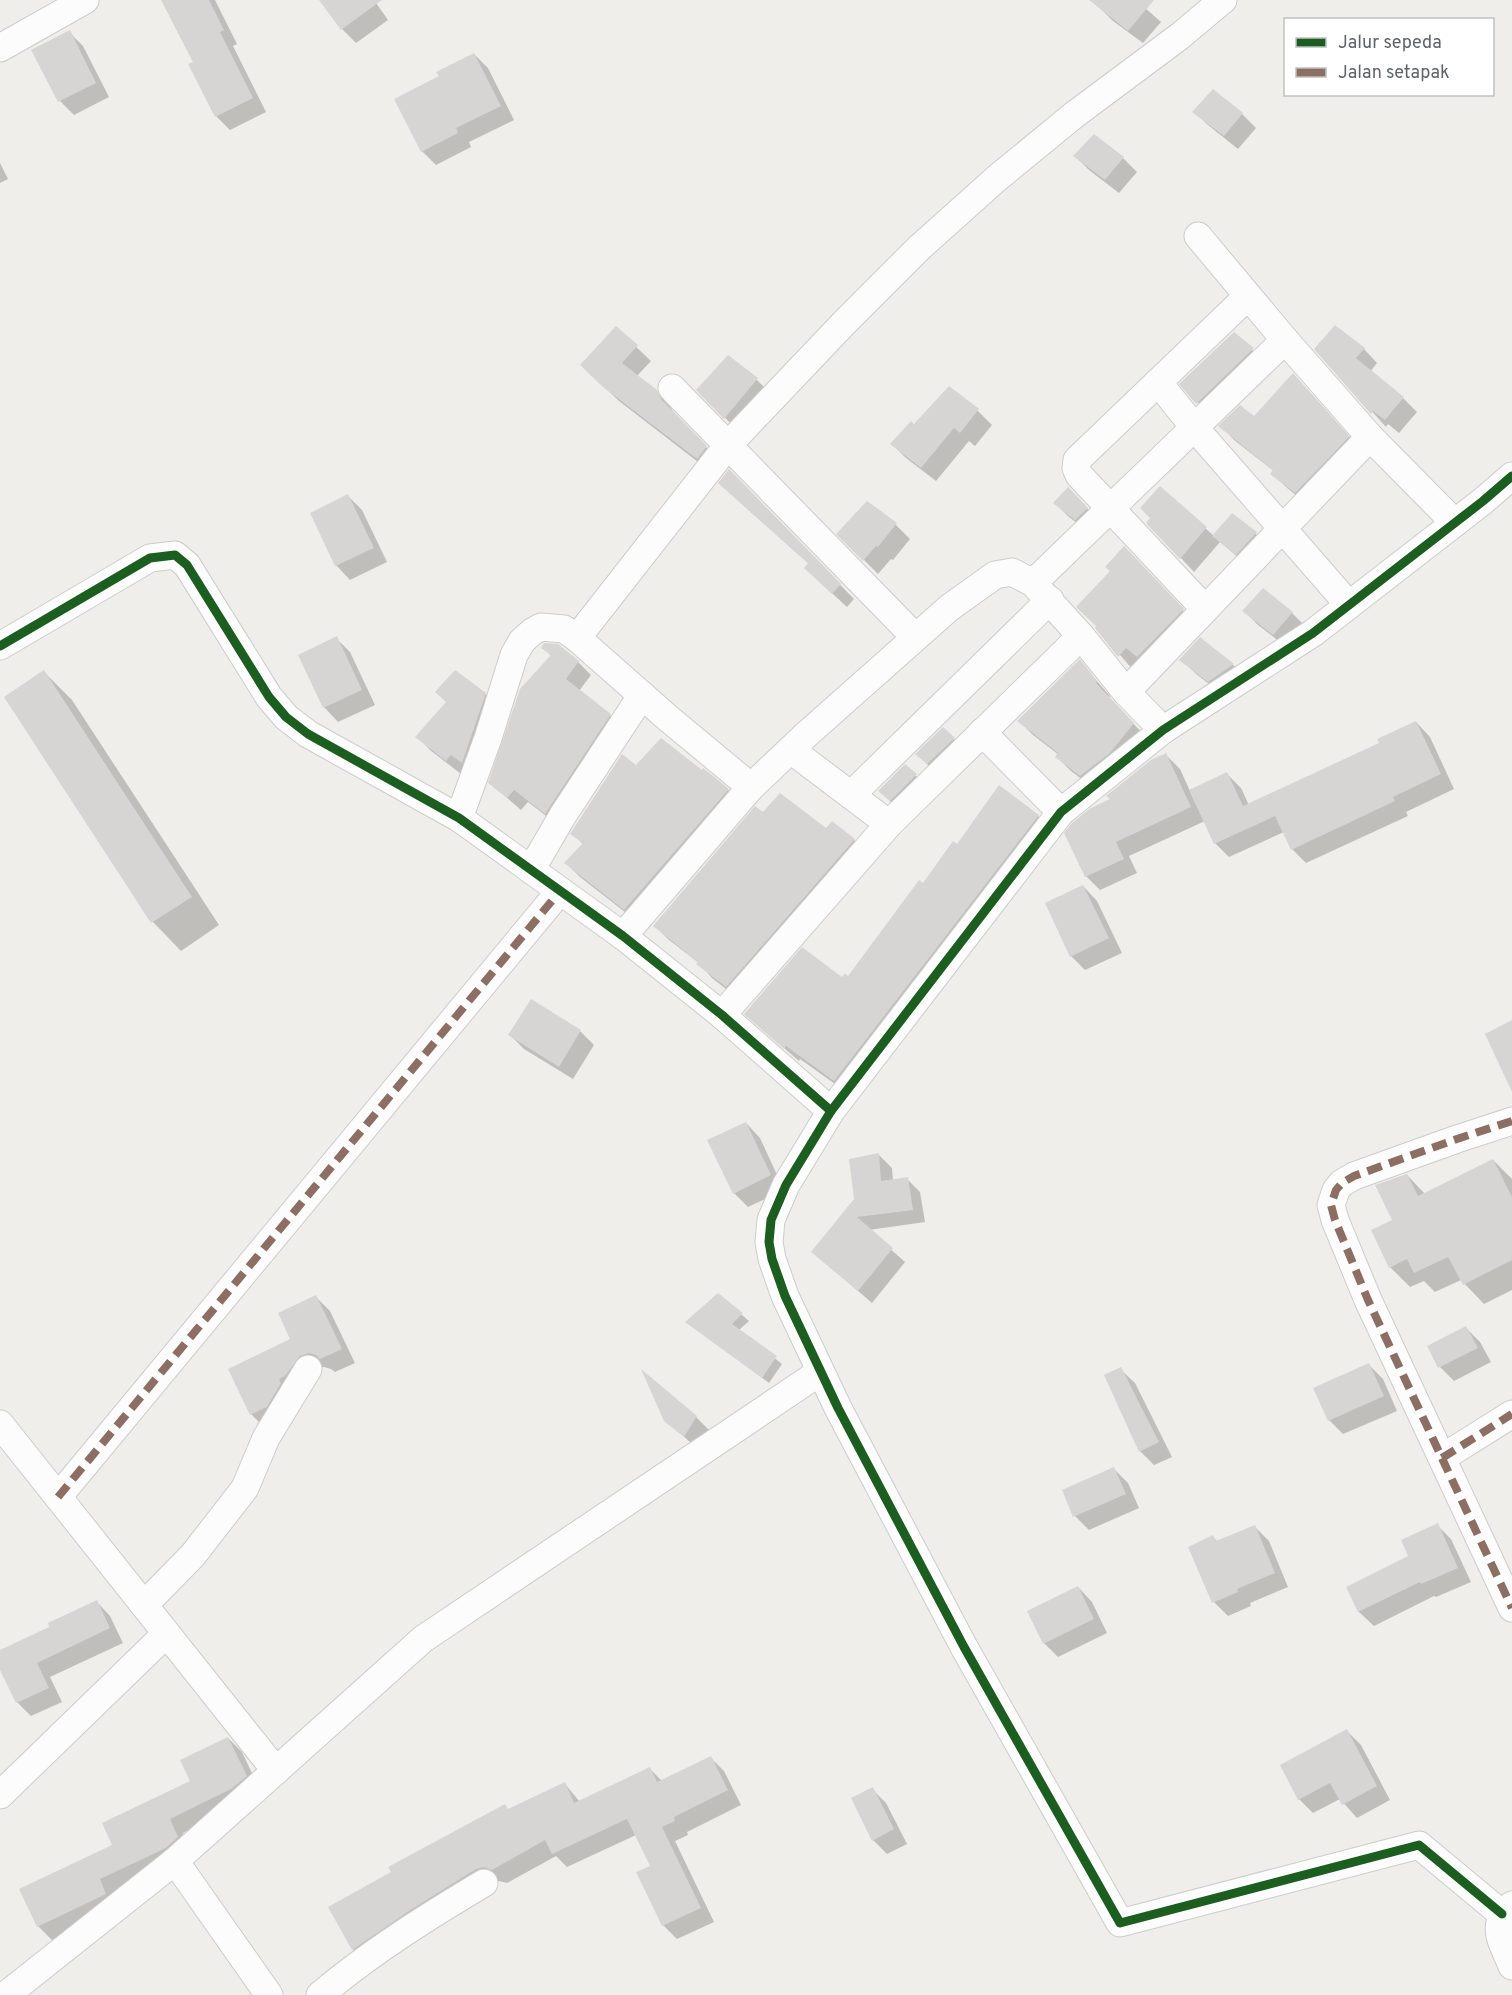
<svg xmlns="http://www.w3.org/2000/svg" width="1512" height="1995" font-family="Overpass,sans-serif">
<rect width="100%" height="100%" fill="#efeeea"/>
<g fill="#0003">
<path d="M163,0H215L237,44L233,46L266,112L230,130L216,116L195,63Z"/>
<path d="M321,0H374L388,20L356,43L342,29Z"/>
<path d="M1105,0H1136L1161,22L1143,43L1113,21L1099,7Z"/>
<path d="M69,32L83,46L109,97L74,115L60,101L33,50Z"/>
<path d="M474,54L488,68L514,120L469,142L471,147L436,165L422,151L441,77Z"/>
<path d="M1194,112L1242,114L1256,128L1238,149L1208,125Z"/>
<path d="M1075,156L1123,158L1137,172L1119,193L1089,170Z"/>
<path d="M0,163L8,179L0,183Z"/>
<path d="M616,328L651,361L637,376L656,391L670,405L674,415L720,461L711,472L619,401L596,379Z"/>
<path d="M1234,334L1267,363L1211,417L1181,384Z"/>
<path d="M1316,349H1364L1377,363L1370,372L1403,398L1417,412L1399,433L1388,424L1386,427Z"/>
<path d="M728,357L757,380L771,394L739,432L698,390Z"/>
<path d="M949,388L978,411L992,425L975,446L969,441L936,481L906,458L892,444L915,426Z"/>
<path d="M1307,389L1362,451L1309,506L1286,487L1272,473L1274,471L1234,440L1221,426L1254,418Z"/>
<path d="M729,471L854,599L847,607L820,582L809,564L734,497Z"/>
<path d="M1160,488L1214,536L1232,515L1256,534L1270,547L1251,568L1220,542L1194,572L1181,558L1152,518Z"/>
<path d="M348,496L362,510L387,562L350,580L336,565Z"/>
<path d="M867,503L896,525L910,539L893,560L891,559L878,574L838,534Z"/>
<path d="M1055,503H1082L1101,523L1090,533L1069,517Z"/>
<path d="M1138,562L1196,624L1133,670L1097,628Z"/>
<path d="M1244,611L1292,613L1306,627L1288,648L1258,625Z"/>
<path d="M336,638L350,652L375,705L338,722L324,707L300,655Z"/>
<path d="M1200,639L1233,665L1247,679L1223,695L1195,673L1181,659Z"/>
<path d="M543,647L578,662L591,675L579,691L610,715L623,728L559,826L528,802L521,810L490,783L552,657Z"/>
<path d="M1080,662L1110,696L1109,698L1147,738L1095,789L1071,771L1057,757L1059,755L1033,735L1019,721Z"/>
<path d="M44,672L72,700L219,925L181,951L153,922L6,698Z"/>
<path d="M485,694L499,708L461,774L430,750L417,736Z"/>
<path d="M1416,722L1430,737L1454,789L1406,812L1408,816L1306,863L1292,849L1284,832L1229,857L1215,843L1205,821L1129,856L1137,873L1100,890L1086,876L1112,800L1166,755L1180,769L1190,791L1227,774L1241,788L1249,805L1381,744Z"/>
<path d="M954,739L967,753L931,768L917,754Z"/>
<path d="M905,766L930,789L894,805L880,791Z"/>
<path d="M637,767L728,790L742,804L639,923L580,877L566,863L583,844L572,833Z"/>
<path d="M763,814L826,830L854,840L868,854L740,1000L712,978L699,963L669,940L655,926Z"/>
<path d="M1038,816L1052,830L849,1094L800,1059L799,1061L760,1027L842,979L848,978L923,885L958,846Z"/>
<path d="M1083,886L1097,901L1122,953L1085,970L1071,956Z"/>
<path d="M580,1031L594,1045L573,1079L524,1049L510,1035Z"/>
<path d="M746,1123L760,1138L784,1190L748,1207L734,1193Z"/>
<path d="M879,1155L892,1168L893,1181L907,1179L920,1192L925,1222L869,1230L905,1262L872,1303L813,1252L856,1200Z"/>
<path d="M1493,1160L1512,1179V1290L1484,1304L1461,1280L1435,1292L1424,1281L1410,1287L1390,1267L1394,1220L1407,1175L1425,1194Z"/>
<path d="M718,1295L749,1321L739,1330L782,1364L769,1383L688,1322Z"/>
<path d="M316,1297L330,1311L355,1363L335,1372L331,1369L324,1367L314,1369L265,1428L251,1414Z"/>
<path d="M1466,1328L1480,1342L1491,1362L1454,1381L1440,1367Z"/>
<path d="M1369,1365L1383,1379L1397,1411L1343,1434L1329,1420Z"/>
<path d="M1120,1369L1135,1383L1172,1457L1154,1465L1140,1451Z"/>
<path d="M696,1417L710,1431L699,1450L665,1420Z"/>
<path d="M1114,1469L1128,1483L1139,1508L1089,1530L1075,1516Z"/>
<path d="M1437,1525L1451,1539L1471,1582L1436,1597L1434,1596L1374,1626L1359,1612L1348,1588L1410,1556Z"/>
<path d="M1255,1527L1269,1541L1288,1587L1250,1603L1251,1606L1228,1616L1214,1602L1213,1537L1218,1542Z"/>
<path d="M1078,1587L1092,1602L1107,1633L1058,1657L1044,1643Z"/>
<path d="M96,1601L110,1616L123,1643L50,1677L62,1702L31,1716L17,1702L0,1666V1652L51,1627Z"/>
<path d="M1347,1731L1361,1745L1390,1800L1357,1818L1340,1799L1313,1813L1299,1799Z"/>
<path d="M228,1738L242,1752L260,1790L246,1803L183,1833L191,1852L119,1908L52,1940L38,1926L192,1782Z"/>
<path d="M710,1757L724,1771L741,1805L687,1832L688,1835L675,1841L714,1922L677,1939L663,1925L652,1867L636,1835L567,1867L556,1856L507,1883L499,1881L490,1883L367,1963L353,1949L509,1810L565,1784L580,1802L650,1769L662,1781Z"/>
<path d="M872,1789L886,1803L907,1844L887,1854L873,1840Z"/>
</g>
<g fill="#d6d5d3">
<path d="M161,0H209L224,30L220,32L253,98L215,117L188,64L193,62Z"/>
<path d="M319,0H382L341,30Z"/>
<path d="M1089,0H1154L1128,31Z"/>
<path d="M70,30L96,83L58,102L31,50Z"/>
<path d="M474,53L501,106L456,128L458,133L421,152L394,99L439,76L436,72Z"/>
<path d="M1213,89L1243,113L1224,136L1192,112Z"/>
<path d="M1094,134L1124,157L1105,180L1073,156Z"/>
<path d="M1335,325L1365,348L1356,358L1404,397L1385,420L1373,411L1371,414L1314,349Z"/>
<path d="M616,326L638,345L622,363L657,390L661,399L707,446L697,459L603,387L580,365Z"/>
<path d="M1234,332L1254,348L1196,404L1179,384Z"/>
<path d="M728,355L758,378L724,419L696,390Z"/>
<path d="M1293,373L1349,437L1295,493L1270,474L1273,470L1218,426L1240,405L1254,416Z"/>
<path d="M949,386L979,409L960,433L954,428L921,468L890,444L911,421L914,424Z"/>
<path d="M729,469L841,584L832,594L804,568L808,563L718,483Z"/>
<path d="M1160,486L1207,527L1180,559L1146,523L1150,518L1140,508Z"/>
<path d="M1068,487L1088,508L1075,520L1053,503Z"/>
<path d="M348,494L374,548L335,566L310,513Z"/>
<path d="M867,501L897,523L878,547L876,546L863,561L836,534Z"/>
<path d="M1232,513L1257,532L1236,555L1212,536Z"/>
<path d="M1124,546L1184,609L1137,657L1126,648L1118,657L1095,628L1096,626L1076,607L1110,571L1105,567Z"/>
<path d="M1263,588L1293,612L1273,635L1242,611Z"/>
<path d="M337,636L362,690L323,708L298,655Z"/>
<path d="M1200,637L1234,664L1208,682L1179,660Z"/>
<path d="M544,643L558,644L579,661L566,679L611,714L545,814L514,790L507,798L488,783L520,689L551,655L541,648Z"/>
<path d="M1080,659L1097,681L1096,683L1134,723L1110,753L1080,776L1055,757L1058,753L1017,721Z"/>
<path d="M44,670L192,897L151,923L4,697Z"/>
<path d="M455,670L486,693L462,763L451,755L446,761L415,737L446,702L435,692Z"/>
<path d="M1416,721L1441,774L1393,797L1395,801L1291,850L1275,816L1214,844L1189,790L1227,772L1243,806L1379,743L1377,739Z"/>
<path d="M943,727L955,738L927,764L915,754Z"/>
<path d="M661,738L702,770L703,768L729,789L624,910L564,863L583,843L570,834L622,754L636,765Z"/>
<path d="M1166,753L1191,807L1116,842L1124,859L1085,877L1064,833L1072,823L1091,808L1110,799L1106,796L1151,760Z"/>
<path d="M905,764L917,774L890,801L878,791Z"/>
<path d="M999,785L1039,815L834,1081L786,1046L784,1049L744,1014L802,947L842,977L845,973L848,976L919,880L923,883L953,841L957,844Z"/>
<path d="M780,793L826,828L832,821L855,839L726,987L696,964L698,962L653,926L755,806L763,812Z"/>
<path d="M1083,885L1109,938L1070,957L1045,903Z"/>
<path d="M531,999L581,1030L559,1067L508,1035Z"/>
<path d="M1512,1020V1092L1485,1034Z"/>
<path d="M746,1122L771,1175L733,1194L707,1140Z"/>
<path d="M879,1153L881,1181L908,1177L913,1210L857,1217L893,1248L858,1291L811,1252L854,1199L849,1159Z"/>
<path d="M1493,1159L1512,1197V1260L1463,1285L1448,1257L1414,1273L1407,1259L1389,1268L1371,1230L1392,1220L1375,1185L1407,1174L1418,1196Z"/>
<path d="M718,1293L743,1313L732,1324L777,1356L762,1378L685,1322Z"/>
<path d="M316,1295L342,1349L320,1359L316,1355L309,1353L300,1356L285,1376L279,1379L281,1383L267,1407L250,1415L228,1369L290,1339L278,1313Z"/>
<path d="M1466,1326L1478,1348L1438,1368L1427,1346Z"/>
<path d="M1369,1363L1384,1396L1328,1421L1313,1388Z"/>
<path d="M1121,1367L1159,1442L1139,1452L1104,1375Z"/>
<path d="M641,1369L697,1416L684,1437L664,1421Z"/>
<path d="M1114,1467L1126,1494L1073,1517L1062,1490Z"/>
<path d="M1438,1523L1458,1568L1421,1584L1420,1582L1358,1612L1346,1587L1408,1556L1401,1540Z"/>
<path d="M1255,1525L1275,1573L1237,1589L1238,1592L1212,1603L1188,1547L1213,1535L1216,1541Z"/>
<path d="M1078,1586L1094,1619L1043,1644L1027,1611Z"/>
<path d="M97,1600L110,1628L37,1663L49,1688L16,1703L0,1670V1650L49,1627L48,1623Z"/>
<path d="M1347,1729L1377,1786L1342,1805L1330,1783L1298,1800L1280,1765Z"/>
<path d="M228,1737L247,1776L231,1789L170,1819L178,1837L166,1848L100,1879L106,1894L37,1927L19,1889L112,1845L102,1823L190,1781L180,1760Z"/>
<path d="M711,1756L728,1790L674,1817L675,1821L662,1827L701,1908L662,1926L636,1872L650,1866L627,1819L552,1854L545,1840L492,1870L484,1867L476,1869L412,1909L352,1950L328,1907L391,1872L388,1867L505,1804L508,1809L565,1782L574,1803L650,1767L657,1782Z"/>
<path d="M873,1787L894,1829L872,1841L851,1798Z"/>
</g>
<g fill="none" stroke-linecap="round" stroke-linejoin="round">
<defs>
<g id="minor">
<path d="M0,48L85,0"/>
<path d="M1198,236L1285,340L1370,437L1455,523"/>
<path d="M1158,382L1194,427L1349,605"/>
<path d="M672,388L915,637"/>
<path d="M1033,583L1285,340"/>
<path d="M1205,609L1079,475L1076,468L1077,460L1248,296"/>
<path d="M577,638L728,445L844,323L919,248L996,179L1074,115L1180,36L1223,0"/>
<path d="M0,646L150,558L175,555L187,565L269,697L286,717L308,734L459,818L623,936L722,1015L831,1111"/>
<path d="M1126,692L1370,437"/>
<path d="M982,732L1061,812"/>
<path d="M791,750L889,824"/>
<path d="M851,795L1050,600"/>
<path d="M459,818L488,738L514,655L522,641L532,632L541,627L564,629L577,638L669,719L751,787"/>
<path d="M531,870L563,815L642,695"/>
<path d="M623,936L751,787L807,734L949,608L995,575L1012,572L1033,583L1081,636L1126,692L1163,730"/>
<path d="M722,1015L889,824L1081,636"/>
<path d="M1512,1121L1457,1139L1354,1176L1342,1183L1336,1190L1331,1205L1335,1220L1368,1300L1512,1608"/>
<path d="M0,1424L276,1771"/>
<path d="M1442,1458L1512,1414"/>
<path d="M58,1497L560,891"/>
<path d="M144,1605L193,1555L245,1488L266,1438L308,1369"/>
<path d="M0,1795L166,1634"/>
<path d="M175,1861L269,1995"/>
<path d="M1512,1905C1489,1926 1502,1941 1512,1966"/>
<path d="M1502,1914L1419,1845L1120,1923L964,1647L838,1408L785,1296L772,1259L769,1242L771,1220L786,1185L831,1111L1061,812L1163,730L1313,633L1483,501L1512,476"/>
<path d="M6,1995L175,1861L423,1639L820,1372"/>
<path d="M320,1995C371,1952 427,1917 484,1883"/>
</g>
</defs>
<use href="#minor" stroke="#cbcccc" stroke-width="29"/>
<use href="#minor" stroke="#fdfcfc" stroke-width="27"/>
<g stroke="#8d6e63" stroke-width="8" stroke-dasharray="15 8" stroke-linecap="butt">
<path d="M1512,1121L1457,1139L1354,1176L1342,1183L1336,1190L1331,1205L1335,1220L1368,1300L1512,1608"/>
<path d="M1442,1458L1512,1414"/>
<path d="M58,1497L560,891"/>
</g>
<defs>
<g id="cycleway">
<path d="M0,646L150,558L175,555L187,565L269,697L286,717L308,734L459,818L623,936L722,1015L831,1111"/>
<path d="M1502,1914L1419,1845L1120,1923L964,1647L838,1408L785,1296L772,1259L769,1242L771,1220L786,1185L831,1111L1061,812L1163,730L1313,633L1483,501L1512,476"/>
</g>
</defs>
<use href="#cycleway" stroke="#fff" stroke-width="13"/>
<use href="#cycleway" stroke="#1b5e20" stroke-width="9"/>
</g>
<rect x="1284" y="18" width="210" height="78" fill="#ffffff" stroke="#bfc1c3" stroke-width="1.5"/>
<rect x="1296" y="38" width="30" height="9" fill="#1b5e20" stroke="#bfc1c3" stroke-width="1.5"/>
<text x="1338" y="48" font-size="18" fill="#5f6368">Jalur sepeda</text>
<rect x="1296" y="68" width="30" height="9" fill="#8d6e63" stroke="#bfc1c3" stroke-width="1.5"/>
<text x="1338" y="78" font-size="18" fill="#5f6368">Jalan setapak</text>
</svg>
